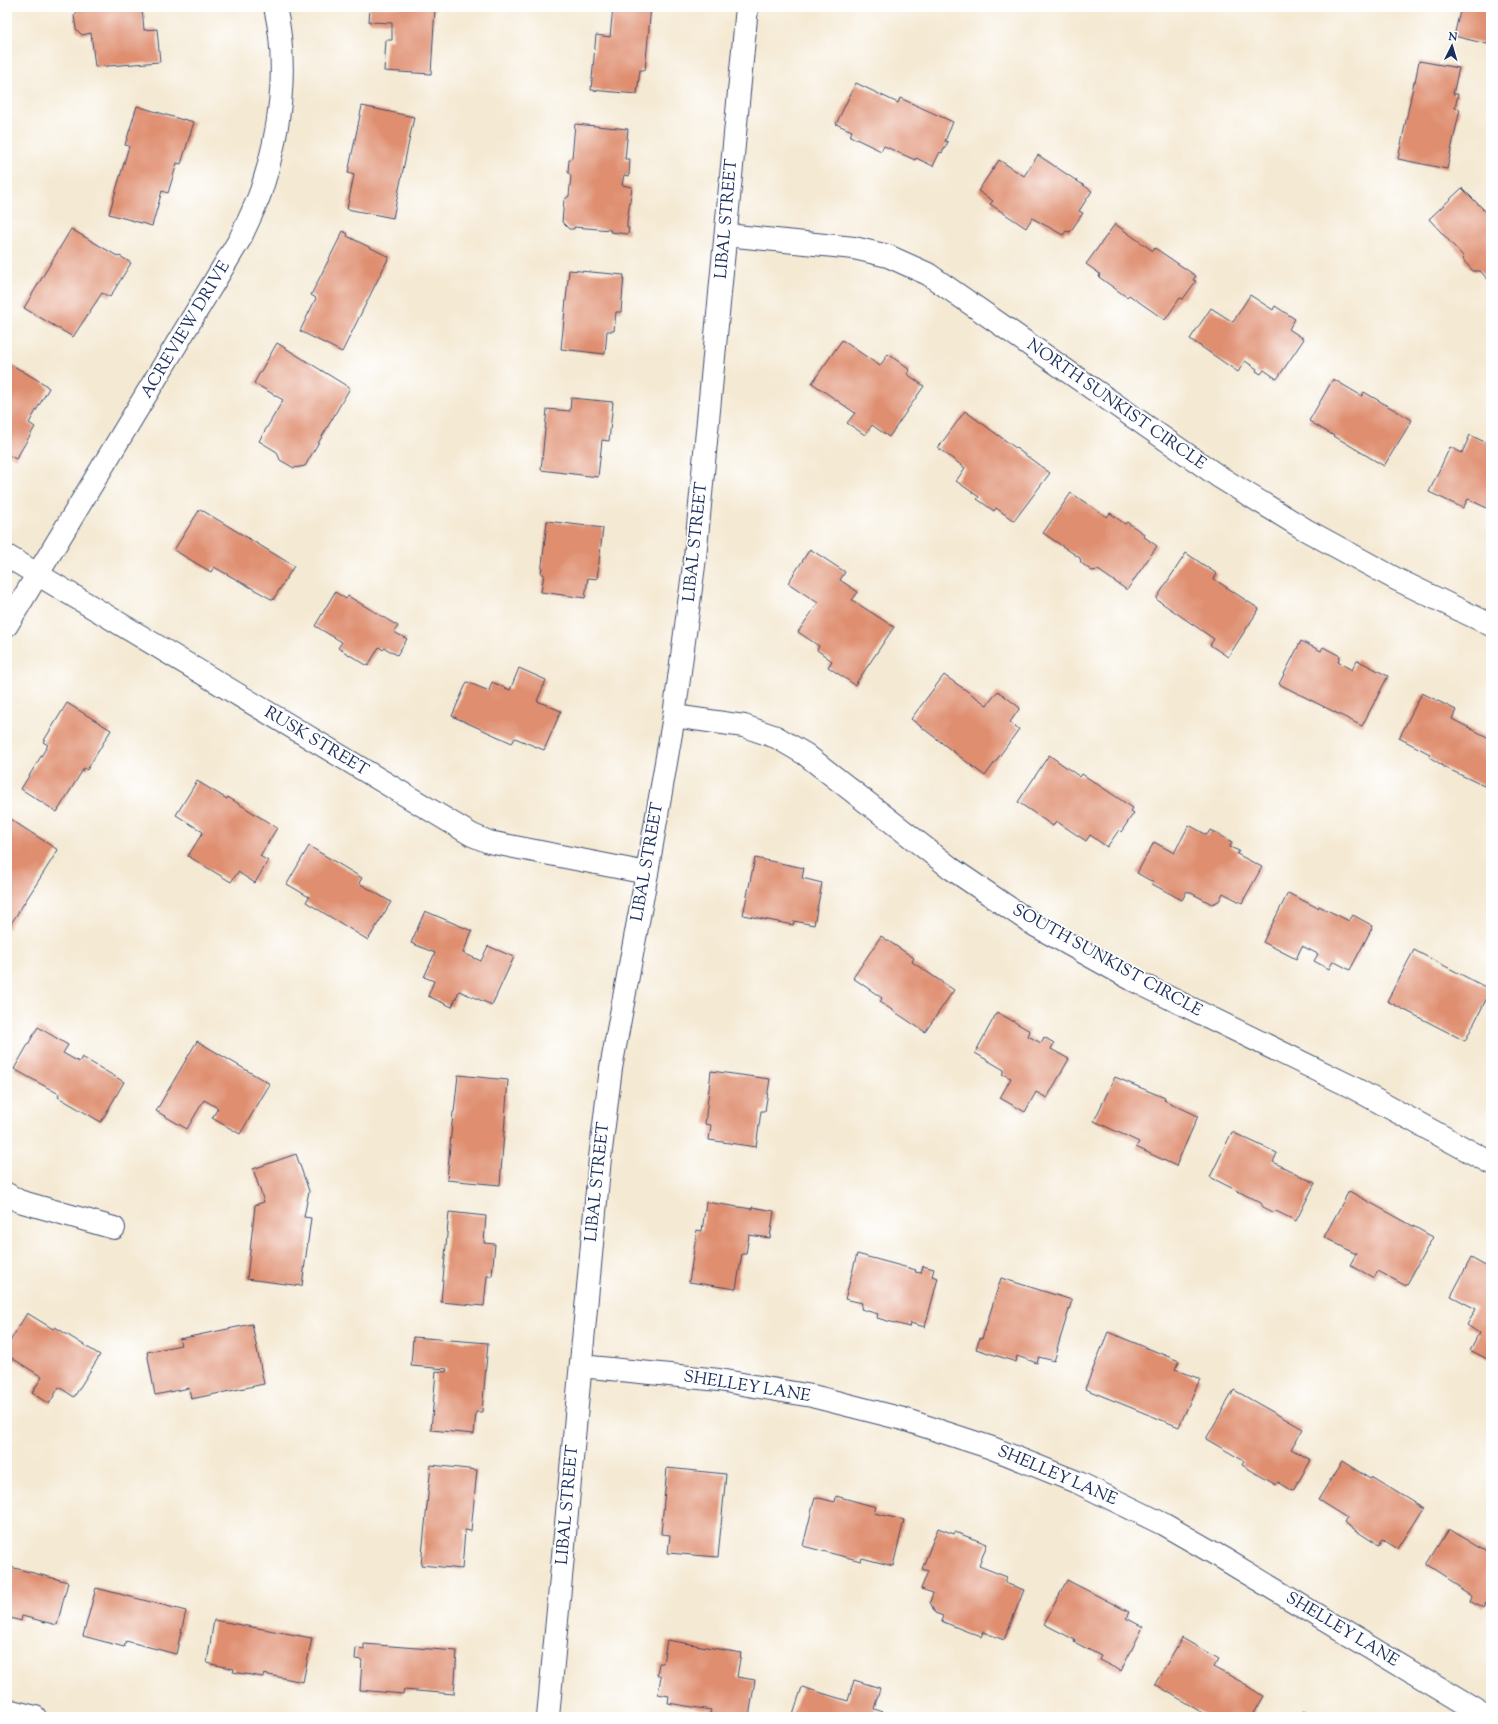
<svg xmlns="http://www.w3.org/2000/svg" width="1498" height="1724" font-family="'Sorts Mill Goudy',serif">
<rect width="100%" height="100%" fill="#fff"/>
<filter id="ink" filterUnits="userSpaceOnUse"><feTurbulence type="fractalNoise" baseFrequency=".025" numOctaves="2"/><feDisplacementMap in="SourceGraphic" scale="8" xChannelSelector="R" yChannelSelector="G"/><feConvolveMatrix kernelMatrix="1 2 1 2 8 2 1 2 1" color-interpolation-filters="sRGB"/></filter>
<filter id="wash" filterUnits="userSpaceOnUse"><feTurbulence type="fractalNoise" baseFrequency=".012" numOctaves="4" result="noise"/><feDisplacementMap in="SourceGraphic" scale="16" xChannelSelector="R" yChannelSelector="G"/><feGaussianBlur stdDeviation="0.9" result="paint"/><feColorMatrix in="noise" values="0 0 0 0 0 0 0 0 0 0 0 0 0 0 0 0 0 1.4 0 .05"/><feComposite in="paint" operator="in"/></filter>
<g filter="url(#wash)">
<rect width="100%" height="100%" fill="#f4e9d3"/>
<g id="blocks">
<g fill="#df8e70">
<path d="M89,7H142L144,30L157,29L160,62L95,67L91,33L82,35L76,29L74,16L79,9Z"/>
<path d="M370,7H435L431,74L384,71L386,40H392V23L369,22Z"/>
<path d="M613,7H651L645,70H640L637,94L591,90L596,35L610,37Z"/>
<path d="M1461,7H1491V45L1454,36Z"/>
<path d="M1419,61L1459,68L1453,94H1458L1455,108L1460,109L1447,169L1398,159L1414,82H1415Z"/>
<path d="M856,83L898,103L900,98L953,122L945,141L948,142L942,153L940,152L933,166L916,158L915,160L884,146L881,151L877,149L850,136L852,131L836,124Z"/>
<path d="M137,106L183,120V119L194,122L181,164L177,163L168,193L162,191L152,226L109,214L129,146L125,145Z"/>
<path d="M362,106L414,117L393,218L347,209L354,175L348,173Z"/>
<path d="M575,124L628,129L625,159H630L629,176L624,175L622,185L632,187L627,222V228H629L628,234L610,232L611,230L574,227V229H569L562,222L564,200L569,196L571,176L568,172L569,160L572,158Z"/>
<path d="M1038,155L1092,191L1079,211L1083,213L1070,232L1066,231L1063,235L1032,218L1026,228L990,204L993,201L978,191L999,160L1024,176Z"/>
<path d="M1462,188L1491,217V283L1480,271H1473L1464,261L1463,256L1429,219Z"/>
<path d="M1115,224L1153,251L1155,248L1196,276L1193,280L1196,281L1183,299L1180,298L1165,320L1129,295L1127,297L1121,293L1099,277L1100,274L1086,264Z"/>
<path d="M71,229L119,257L120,256L131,263L110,297L102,293L73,337L24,308Z"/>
<path d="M343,231L348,234L347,236L389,257L342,352L300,331L316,298L311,295Z"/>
<path d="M569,270L624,275L621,312H616L614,331H607L605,354L561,349Z"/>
<path d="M1250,295L1273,310L1275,306L1295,319L1289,329L1304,339L1277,379L1264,370L1261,374L1256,371L1257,369L1245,361L1238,372L1190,339L1211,308L1233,322Z"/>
<path d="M842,340L880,366L888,354L910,370L907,374L924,386L889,437L872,425L865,435L847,423L855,413L812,383Z"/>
<path d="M277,343L350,388L305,466L294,468L280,460L277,452L259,441L283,400L254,383Z"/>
<path d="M7,362L46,385V386L49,388L29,423L35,427L16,459L7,454Z"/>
<path d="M1333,379L1362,396L1364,392L1412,420L1384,466L1309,421Z"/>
<path d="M571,398L613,402L609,441L602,440L598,477L541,470L547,409L570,411Z"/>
<path d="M965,411L1050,473L1014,521L996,508L994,511L977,499L979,497L956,481L965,468L938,448Z"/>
<path d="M1470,435L1491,445V510L1468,499L1463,508L1429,492L1450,447L1462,453Z"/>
<path d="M1071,493L1107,517L1110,513L1125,524L1127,522L1144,534L1143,536L1157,546L1127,590L1098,570L1092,571L1081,563L1080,558L1043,533Z"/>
<path d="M200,509L294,566L273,600L214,567L211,572L174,550Z"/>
<path d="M547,521L603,528L597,579L588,578L585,598L541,592L544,574H541Z"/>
<path d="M810,549L845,572L840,580L858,592L852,600L894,627L855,685L828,667L832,661L817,650L819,646L798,632L818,603L788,583Z"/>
<path d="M1186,553L1217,574L1214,579L1259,609L1228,657L1210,645L1214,639L1156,599Z"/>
<path d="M335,592L346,599L348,596L398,626L394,632L407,639L397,655L385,648L383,650L379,647L368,666L338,648L342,642L315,626Z"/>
<path d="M1301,641L1321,651L1323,647L1340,656L1338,662L1352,670L1357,660L1388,676L1362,726L1279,684Z"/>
<path d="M519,668L546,680L537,701L561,711L544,750L515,738L512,743L452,716L467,682L489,691L492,682L510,690Z"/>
<path d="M944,675L987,705L998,691L1020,708L1010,722L1019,729L985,776L911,719Z"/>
<path d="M1422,693L1456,710L1452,719L1491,739V773L1484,786L1442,766V765L1429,757L1430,754L1399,738Z"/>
<path d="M67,703L111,730L87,770L84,768L57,812L21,789L48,745L43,742Z"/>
<path d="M1049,755L1080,777L1082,774L1133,808L1131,811L1134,813L1121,832L1119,830L1107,847L1090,835L1086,841L1056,821L1053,826L1018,802Z"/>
<path d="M197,781L227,799L228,797L277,828L260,856L268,861L255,883L238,872L231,882L188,856L203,832L176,815Z"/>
<path d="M7,817L58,850L7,930Z"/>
<path d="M1189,825L1207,835L1210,830L1232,842L1230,847L1239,851L1237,854L1262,867L1242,903L1223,893L1219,901L1212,904L1187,891L1182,900L1152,884L1153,882L1137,873L1154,842L1174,853Z"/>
<path d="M309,846L362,878L359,883L391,902L368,940L306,902L309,897L287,884Z"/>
<path d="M755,858L804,868L802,878L822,883L814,925L794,921L793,925L743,915Z"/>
<path d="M1288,893L1318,908L1319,906L1349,921L1353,915L1373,926L1350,970L1333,961L1329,969L1314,961L1318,954L1302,946L1296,959L1263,942Z"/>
<path d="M425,911L472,931L463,953L481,961L488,946L514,957L492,1005L459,991L452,1007L428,996L434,981L424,977L435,953L411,943Z"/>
<path d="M881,936L914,958L912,962L954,990L925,1032L880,1002L882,998L853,978Z"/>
<path d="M1414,950L1491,990L1465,1041L1387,1001Z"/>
<path d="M997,1012L1030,1031L1028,1036L1041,1043L1044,1037L1054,1043L1051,1049L1069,1059L1047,1098L1036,1092L1025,1112L1000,1098L1011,1078L1002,1074L1004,1070L975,1053Z"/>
<path d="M38,1027L68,1045L63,1053L79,1062L82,1057L124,1082L101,1122L58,1097L59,1094L14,1069Z"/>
<path d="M197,1041L270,1084L240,1134L212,1118L218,1108L204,1100L187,1129L156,1111Z"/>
<path d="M711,1071L770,1079L765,1111H761L756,1147L709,1140L711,1125L705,1124Z"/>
<path d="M458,1075L508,1080L500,1185L447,1180L453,1112H454Z"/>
<path d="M1115,1077L1165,1098L1164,1100L1198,1116L1176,1166L1136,1147L1139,1142L1094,1121Z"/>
<path d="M1232,1132L1277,1153L1273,1162L1315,1183L1296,1221L1276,1211L1273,1212L1263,1207L1261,1203L1210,1177Z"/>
<path d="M296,1154L309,1191L304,1217L311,1218L302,1286L247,1279L255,1205L264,1202L253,1169Z"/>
<path d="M1349,1191L1433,1237L1406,1286L1378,1271L1374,1278L1350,1265L1356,1254L1324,1237Z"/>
<path d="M706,1202L752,1209V1207L774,1211L770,1238L749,1235L746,1254H742L736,1289L689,1282L697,1230L702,1231Z"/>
<path d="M449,1212L486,1216L484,1243L495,1244L492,1276H487L484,1306L441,1302Z"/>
<path d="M857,1254L916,1270L915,1272L921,1273L923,1266L934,1269L932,1276L938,1278L925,1327L910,1323L909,1327L877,1318L878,1314L861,1309L862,1303L845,1299Z"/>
<path d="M1471,1258L1491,1269V1361L1470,1350L1479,1333L1467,1325L1476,1309L1451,1296Z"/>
<path d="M1001,1278L1072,1300L1057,1349H1058L1054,1361L1039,1357L1037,1363L1017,1356L1016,1362L976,1349L980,1338L982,1339Z"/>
<path d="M27,1313L53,1329L55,1327L100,1355L74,1397L59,1387L49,1404L32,1393L42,1377L7,1355V1346Z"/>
<path d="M252,1324L264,1384L191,1399L189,1388L155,1395L147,1352L181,1345L179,1339Z"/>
<path d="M1108,1332L1179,1361L1175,1369L1200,1379L1179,1427L1085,1389Z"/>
<path d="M413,1337L488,1343L482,1412H476L474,1434L431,1430L436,1371L446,1372L447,1369L411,1366Z"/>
<path d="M1234,1390L1303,1429L1291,1449L1311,1460L1293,1491L1278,1482L1276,1485L1242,1465L1244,1461L1206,1439Z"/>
<path d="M1342,1461L1370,1479L1372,1476L1424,1508L1398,1549L1382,1539L1378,1545L1344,1523L1347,1518L1318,1500Z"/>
<path d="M431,1465L477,1470L471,1531L465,1530L462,1569L421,1565Z"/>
<path d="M667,1468L726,1474L718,1557L668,1553L670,1535L661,1534Z"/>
<path d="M836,1496L876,1507L874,1513L904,1520L893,1566L862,1558L861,1561L803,1546L815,1497L835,1502Z"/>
<path d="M938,1528L954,1534L955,1532L987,1544L979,1566L1007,1577L1005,1583L1024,1590L1004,1640L983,1632L981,1637L941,1621L943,1616L935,1613L930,1602L933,1593L921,1589L928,1571L922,1569Z"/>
<path d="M1449,1529L1491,1554V1606L1486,1603L1484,1608L1471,1600L1473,1595L1427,1565Z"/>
<path d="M7,1566L68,1582L57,1625L22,1616L21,1621L7,1617Z"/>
<path d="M1067,1580L1129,1612L1126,1618L1143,1627L1121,1671L1099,1660L1101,1656L1074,1642L1075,1640L1044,1624Z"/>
<path d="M96,1588L186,1611L176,1654L126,1641L124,1647L83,1636Z"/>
<path d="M214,1620L312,1638L303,1682L264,1674L263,1677L233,1672L234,1669L207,1663Z"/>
<path d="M1182,1638L1219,1659L1214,1667L1247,1685V1686L1263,1696L1251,1717H1209L1155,1684Z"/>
<path d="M667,1640L741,1653L737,1677L755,1680L749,1717H709L711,1710L668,1703L669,1696L658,1694L661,1676L657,1675L659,1663H663Z"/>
<path d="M364,1644L457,1651L454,1694L404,1690L403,1694L360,1690L362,1660L355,1659L356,1648L364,1649Z"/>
<path d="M854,1680L880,1688L874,1709L899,1717H792L802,1687L848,1701Z"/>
<path d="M1303,1711L1309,1715L1313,1717H1300Z"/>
</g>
</g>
</g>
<g filter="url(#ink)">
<use href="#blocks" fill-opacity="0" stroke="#3c4b70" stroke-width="1"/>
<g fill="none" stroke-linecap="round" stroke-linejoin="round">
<defs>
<g id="minor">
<path d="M726,235L854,248L888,256L928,274L1218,476L1306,530L1396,579L1491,625"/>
<path d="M7,556L472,835L489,842L647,873"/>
<path d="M7,625L240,239C247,223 255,208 261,191C280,133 289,67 275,7"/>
<path d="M674,716L744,726L776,737L805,754L952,869L1036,926L1133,980L1350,1086L1491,1163"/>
<path d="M7,1194L19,1201L114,1228"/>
<path d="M581,1366L719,1380L812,1396L903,1419L992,1448L1079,1483L1163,1524L1224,1559L1486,1717"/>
<path d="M7,1710L35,1717"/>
<path d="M548,1717L600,1158L611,1068L647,873L674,716L695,558L747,7"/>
</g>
</defs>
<use href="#minor" stroke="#3c4b70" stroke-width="24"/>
<use href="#minor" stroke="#fff" stroke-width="22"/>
</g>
</g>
<g text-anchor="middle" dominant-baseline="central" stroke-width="3.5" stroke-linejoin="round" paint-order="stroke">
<g font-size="17" fill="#1b2f5e" stroke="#fff">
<text transform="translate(727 219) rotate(-85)">LIBAL STREET</text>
<text transform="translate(186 330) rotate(-59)">ACREVIEW DRIVE</text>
<text transform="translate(1116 405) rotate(35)">NORTH SUNKIST CIRCLE</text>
<text transform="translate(696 542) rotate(-84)">LIBAL STREET</text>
<text transform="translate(316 742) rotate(31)">RUSK STREET</text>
<text transform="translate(648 862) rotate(-80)">LIBAL STREET</text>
<text transform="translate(1107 961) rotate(29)">SOUTH SUNKIST CIRCLE</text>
<text transform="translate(598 1182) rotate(-84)">LIBAL STREET</text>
<text transform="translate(747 1387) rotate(9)">SHELLEY LANE</text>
<text transform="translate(1057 1476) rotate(23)">SHELLEY LANE</text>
<text transform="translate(568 1505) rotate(-85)">LIBAL STREET</text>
<text transform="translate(1342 1630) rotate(31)">SHELLEY LANE</text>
</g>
</g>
<rect width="1498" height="1724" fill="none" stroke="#fff" stroke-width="24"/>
<g transform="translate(1452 46) rotate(5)" stroke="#ffffff" stroke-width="3" paint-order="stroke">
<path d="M0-3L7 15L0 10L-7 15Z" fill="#1b2f5e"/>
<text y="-6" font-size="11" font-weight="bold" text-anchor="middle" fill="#1b2f5e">N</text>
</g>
</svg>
